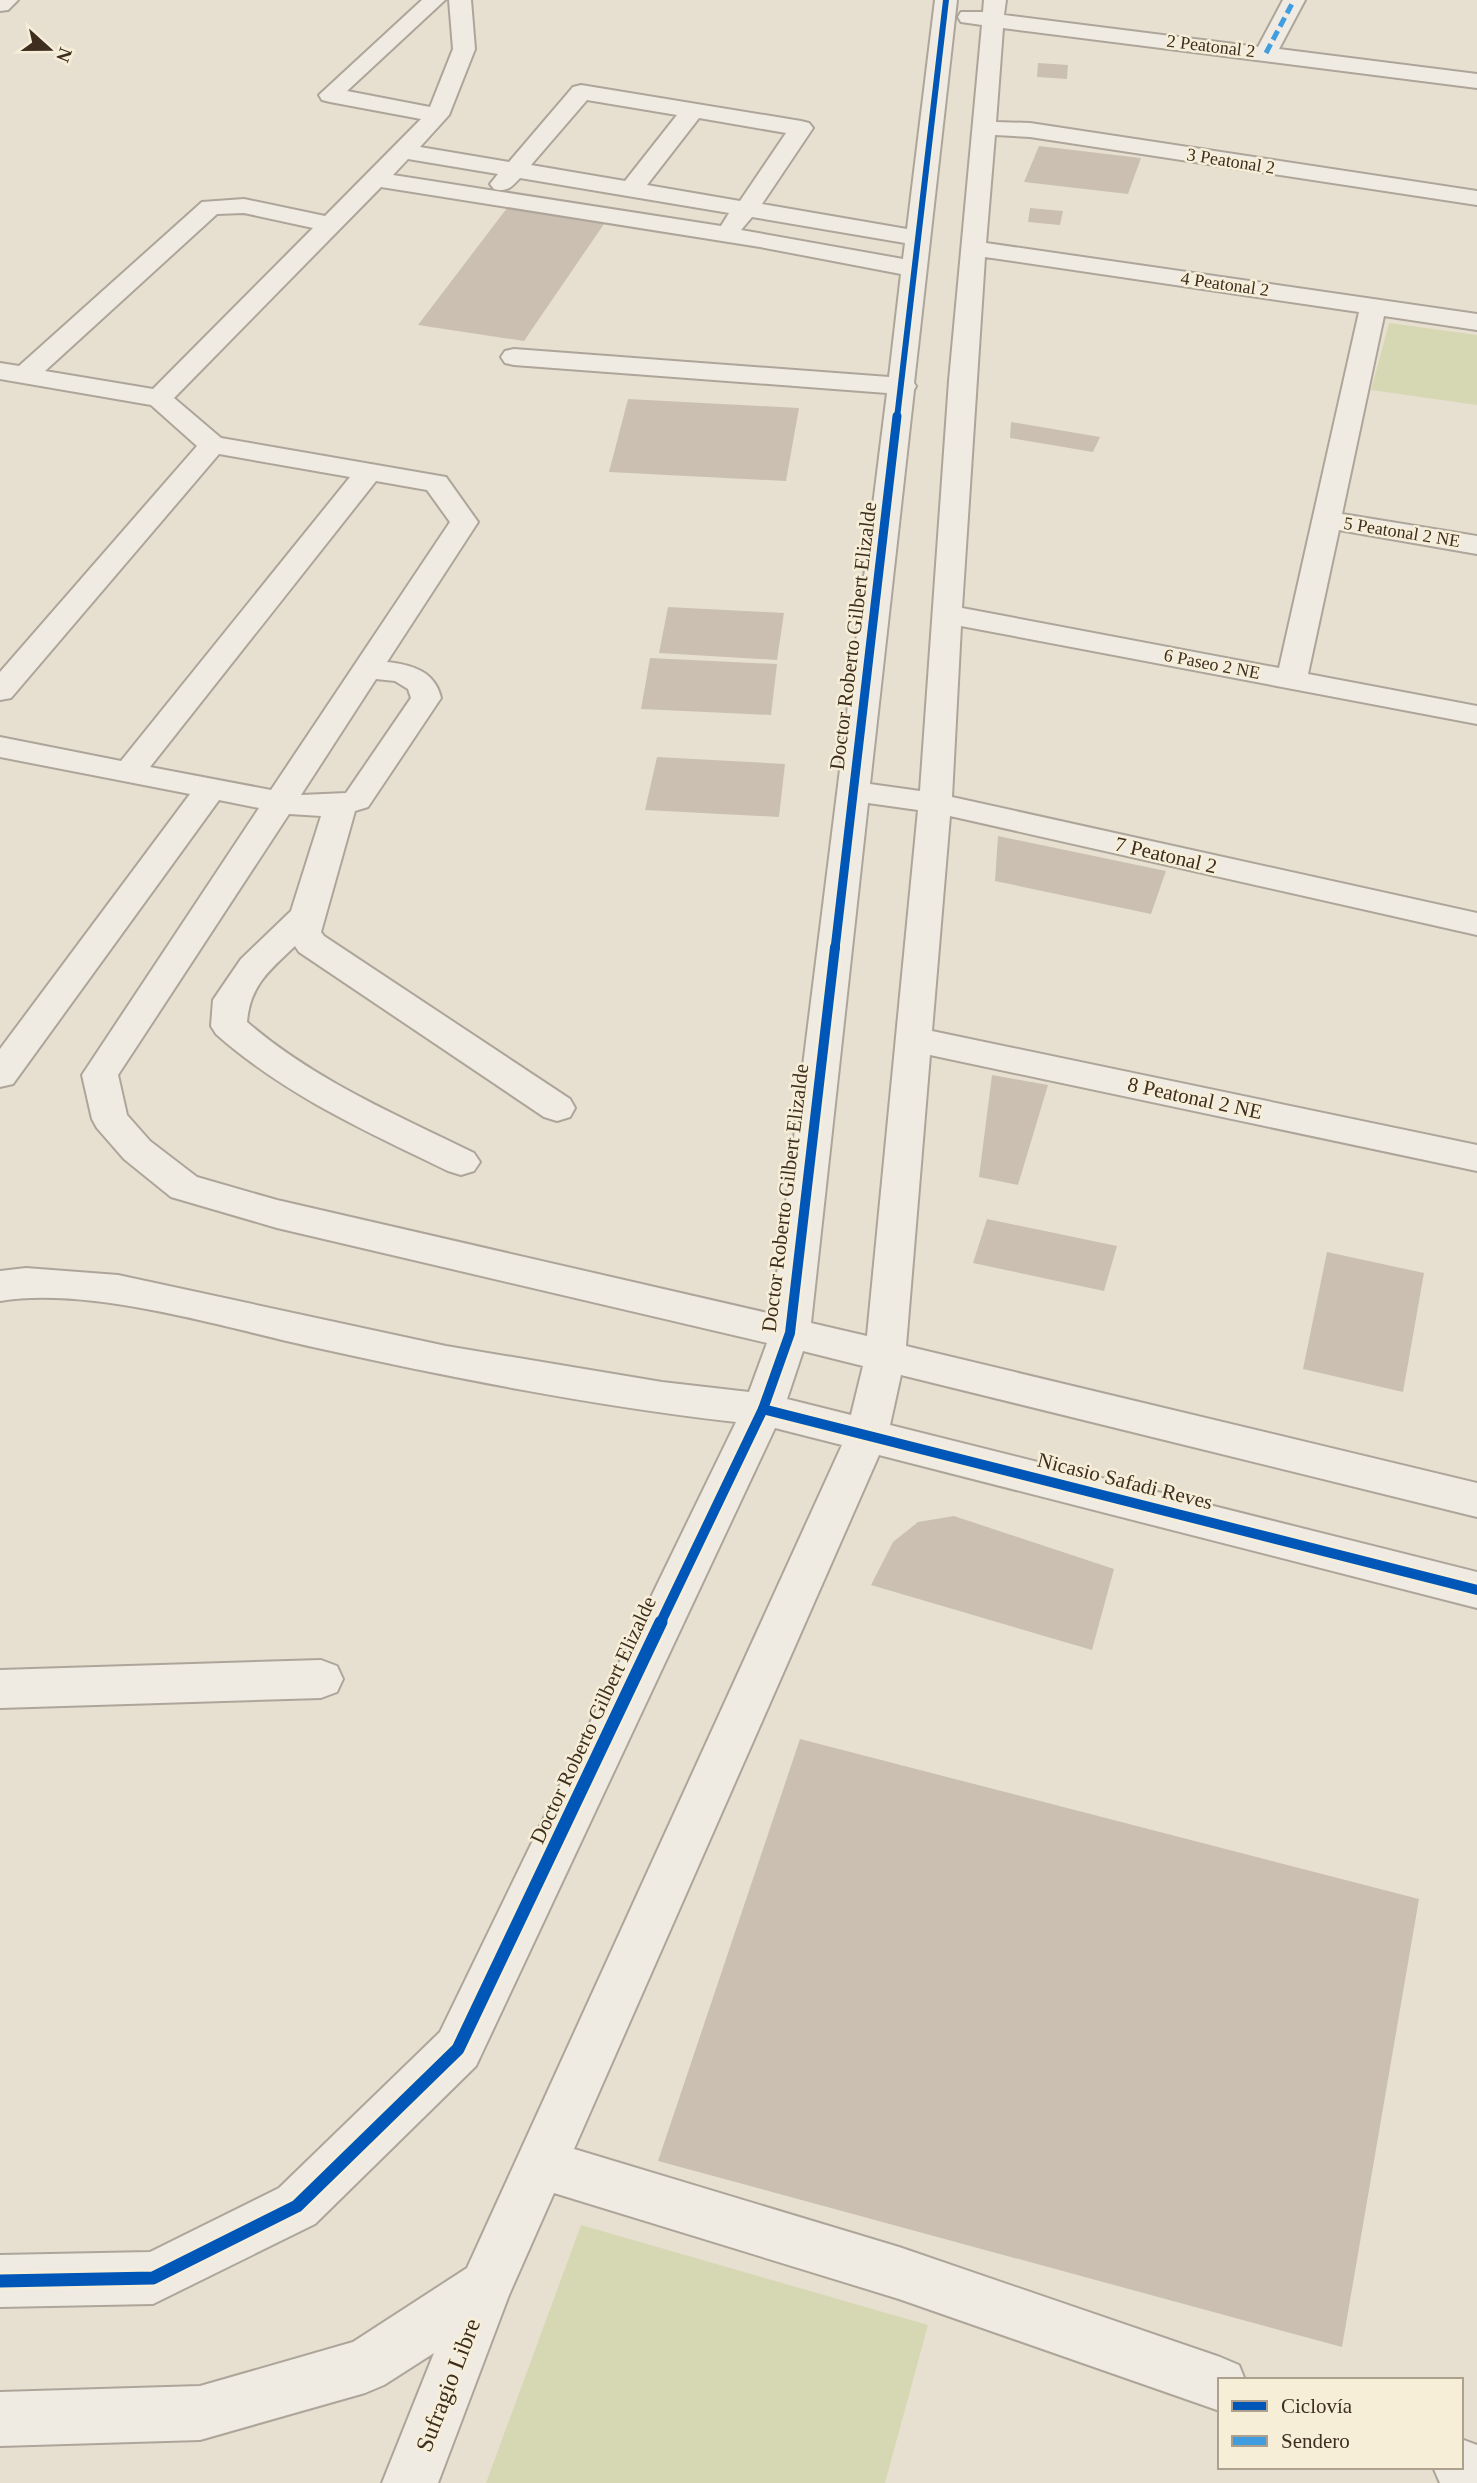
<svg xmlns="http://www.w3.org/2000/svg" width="1477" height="2483" font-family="Georgia,serif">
<rect width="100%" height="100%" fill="#e7e0d1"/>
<g fill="#d6d7b3">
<path d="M1389,323L1477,335V405L1371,390Z"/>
<path d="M581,2225L928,2325L885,2483H486Z"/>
</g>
<g fill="#cbbfb2">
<path d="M1038,63L1068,65L1067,79L1037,77Z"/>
<path d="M1039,146L1141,158L1128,194L1024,182Z"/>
<path d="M507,208L606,221L524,341L418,325Z"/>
<path d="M1030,208L1063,211L1060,225L1028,222Z"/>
<path d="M628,399L799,408L786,481L609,472Z"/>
<path d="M1011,422L1100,437L1093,452L1010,438Z"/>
<path d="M668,607L784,613L777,660L659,653Z"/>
<path d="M650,658L777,664L771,715L641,709Z"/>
<path d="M657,757L785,764L779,817L645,810Z"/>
<path d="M998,836L1166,871L1151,914L995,881Z"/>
<path d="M992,1075L1048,1085L1018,1185L979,1177Z"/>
<path d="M987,1219L1117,1246L1104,1291L973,1263Z"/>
<path d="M1327,1252L1424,1273L1403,1392L1303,1369Z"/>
<path d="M954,1516L1114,1569L1092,1650L871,1585L893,1542L918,1522Z"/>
<path d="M800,1739L1419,1899L1342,2347L658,2161Z"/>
</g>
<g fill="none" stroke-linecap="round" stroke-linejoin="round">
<defs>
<g id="minor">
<path d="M0,0H18L8,10L0,11Z"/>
<path d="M422,0H445L347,91L430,107L453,49L449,0H471L475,49L449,115L420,147L509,162L573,87L581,85L801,121L809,123L813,128L762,204L907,229L935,0H957L914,383L916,386L914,390L870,784L920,791L949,381L982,25L961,22L958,17L961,12H983L984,0H1006L1004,15L1258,47L1283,0H1305L1279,49L1477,74V88L1003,28L996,122L1030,123L1477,191V205L1030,137L995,135L986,243L1477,314V330L1384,316L1342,514L1477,536V554L1339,530L1308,674L1477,706V724L961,626L952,797L1477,913V935L950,816L932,1031L1477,1145V1171L930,1055L906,1346L1477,1483V1517L901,1375L890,1425L1477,1572V1608L879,1455L574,2149L899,2247L1220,2357L1239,2365L1245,2380H1220V2411L899,2299L554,2193L509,2295L438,2483H382L434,2353L384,2385L365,2393L200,2440L0,2446V2392L200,2386L353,2342L467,2268L842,1445L775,1428L476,2066L315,2224L153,2304L0,2307V2255L150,2252L279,2188L440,2032L736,1422C594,1406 453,1378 313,1347C222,1327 91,1286 0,1301V1271L26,1268L118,1275L446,1346L662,1382L749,1392L767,1343L277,1228L171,1197L124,1159L97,1128L92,1119L82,1075L259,808L219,800L13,1084L0,1087V1049L190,794L0,757V737L121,761L350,477L219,454L11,698L0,700V672L197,446L151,405L0,379V363L19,366L202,202L244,199L325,216L421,119L330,102L322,100L319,95ZM587,100L677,115L625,181L531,165ZM699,118L786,133L740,201L647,185ZM408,159L498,174L490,184L494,189C507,192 511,188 520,178L729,213L721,226L393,175ZM381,187L760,247L901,274L889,377L514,349L505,351L501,357L505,363L514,365L887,393L772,1314L277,1200L197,1177L150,1141L127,1115L118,1075L289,814L321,816L291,911L241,959L213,1000L211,1026L216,1034C285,1095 366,1131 448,1171L461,1175L474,1171L480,1162L474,1153C395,1114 314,1080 247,1022C250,985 269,971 295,946L299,952L544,1117L557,1121L570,1117L575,1108L570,1099L324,936L321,932L355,811L368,807L441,698C435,671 412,665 387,662L478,522L446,477L221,438L174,398ZM244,213L313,228L153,389L45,371L217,214ZM752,217L905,243L903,259L741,230ZM985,257L1359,312L1279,668L962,608ZM376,481L427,490L450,522L271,790L150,767ZM376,679L395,681L408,689L411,698L346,793L301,795ZM868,803L918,810L867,1336L811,1323ZM803,1351L863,1366L851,1415L787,1399Z"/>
<path d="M321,1660L337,1666L343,1679L337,1692L321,1698L0,1708V1670Z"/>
<path d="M1461,2439L1477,2445V2483H1440L1433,2467H1461Z"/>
</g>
</defs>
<use href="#minor" stroke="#ada599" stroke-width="4"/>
<use href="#minor" fill="#efebe3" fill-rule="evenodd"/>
<path stroke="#3f9de0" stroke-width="5" stroke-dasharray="10 5" stroke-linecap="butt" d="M1266,53L1294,0"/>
<defs>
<path id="cycleway-far3" d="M897,418L946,0"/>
<path id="cycleway-far2" d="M835,949L897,416"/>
<g id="cycleway-far1">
<path d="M763,1409L1477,1590"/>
<path d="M660,1624L763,1409L790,1333L835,947"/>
</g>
<path id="cycleway" d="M0,2281L153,2278L297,2206L458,2049L661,1622"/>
</defs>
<use href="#cycleway-far3" stroke="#f7eed8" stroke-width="9"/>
<use href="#cycleway-far2" stroke="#f7eed8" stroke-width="12"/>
<use href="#cycleway-far1" stroke="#f7eed8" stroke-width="15"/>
<use href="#cycleway" stroke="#f7eed8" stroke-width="18"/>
<use href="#cycleway-far3" stroke="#0057b8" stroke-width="6"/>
<use href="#cycleway-far2" stroke="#0057b8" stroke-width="9"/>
<use href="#cycleway-far1" stroke="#0057b8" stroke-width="10"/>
<use href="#cycleway" stroke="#0057b8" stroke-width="13"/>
</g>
<g text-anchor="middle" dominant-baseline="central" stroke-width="5" stroke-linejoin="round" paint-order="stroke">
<g font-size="18" fill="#3d2e20" stroke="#f7eed8">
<text transform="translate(1211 46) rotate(7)">2 Peatonal 2</text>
<text transform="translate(1231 161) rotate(9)">3 Peatonal 2</text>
<text transform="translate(1225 284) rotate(8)">4 Peatonal 2</text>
<text transform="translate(1402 532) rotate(9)">5 Peatonal 2 NE</text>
<text transform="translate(1212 664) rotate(11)">6 Paseo 2 NE</text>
</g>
<g font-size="21" fill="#3d2e20" stroke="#f7eed8">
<text transform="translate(853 636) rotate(-83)">Doctor Roberto Gilbert Elizalde</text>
<text transform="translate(1166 855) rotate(13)">7 Peatonal 2</text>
<text transform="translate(1195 1098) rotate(12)">8 Peatonal 2 NE</text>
<text transform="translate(785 1198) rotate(-83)">Doctor Roberto Gilbert Elizalde</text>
<text transform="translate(1125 1481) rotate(14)">Nicasio Safadi Reves</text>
<text transform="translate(593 1720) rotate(-65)">Doctor Roberto Gilbert Elizalde</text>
</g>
<g font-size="24" fill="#3d2e20" stroke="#f7eed8">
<text transform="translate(448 2385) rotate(-69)">Sufragio Libre</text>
</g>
</g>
<rect x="1218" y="2378" width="245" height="91" fill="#f7eed8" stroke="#ada18e" stroke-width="2"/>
<rect x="1232" y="2401" width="35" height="10" fill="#0057b8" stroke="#ada18e" stroke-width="2"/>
<text x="1281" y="2413" font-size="21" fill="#3d2e20">Ciclovía</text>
<rect x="1232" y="2436" width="35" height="10" fill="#3f9de0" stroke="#ada18e" stroke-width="2"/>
<text x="1281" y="2448" font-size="21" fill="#3d2e20">Sendero</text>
<g transform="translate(49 49) rotate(111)" stroke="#f7eed8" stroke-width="5" paint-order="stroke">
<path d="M0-5L12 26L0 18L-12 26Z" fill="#3d2e20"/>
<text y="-10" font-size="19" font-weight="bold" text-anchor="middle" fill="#3d2e20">N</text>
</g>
</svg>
